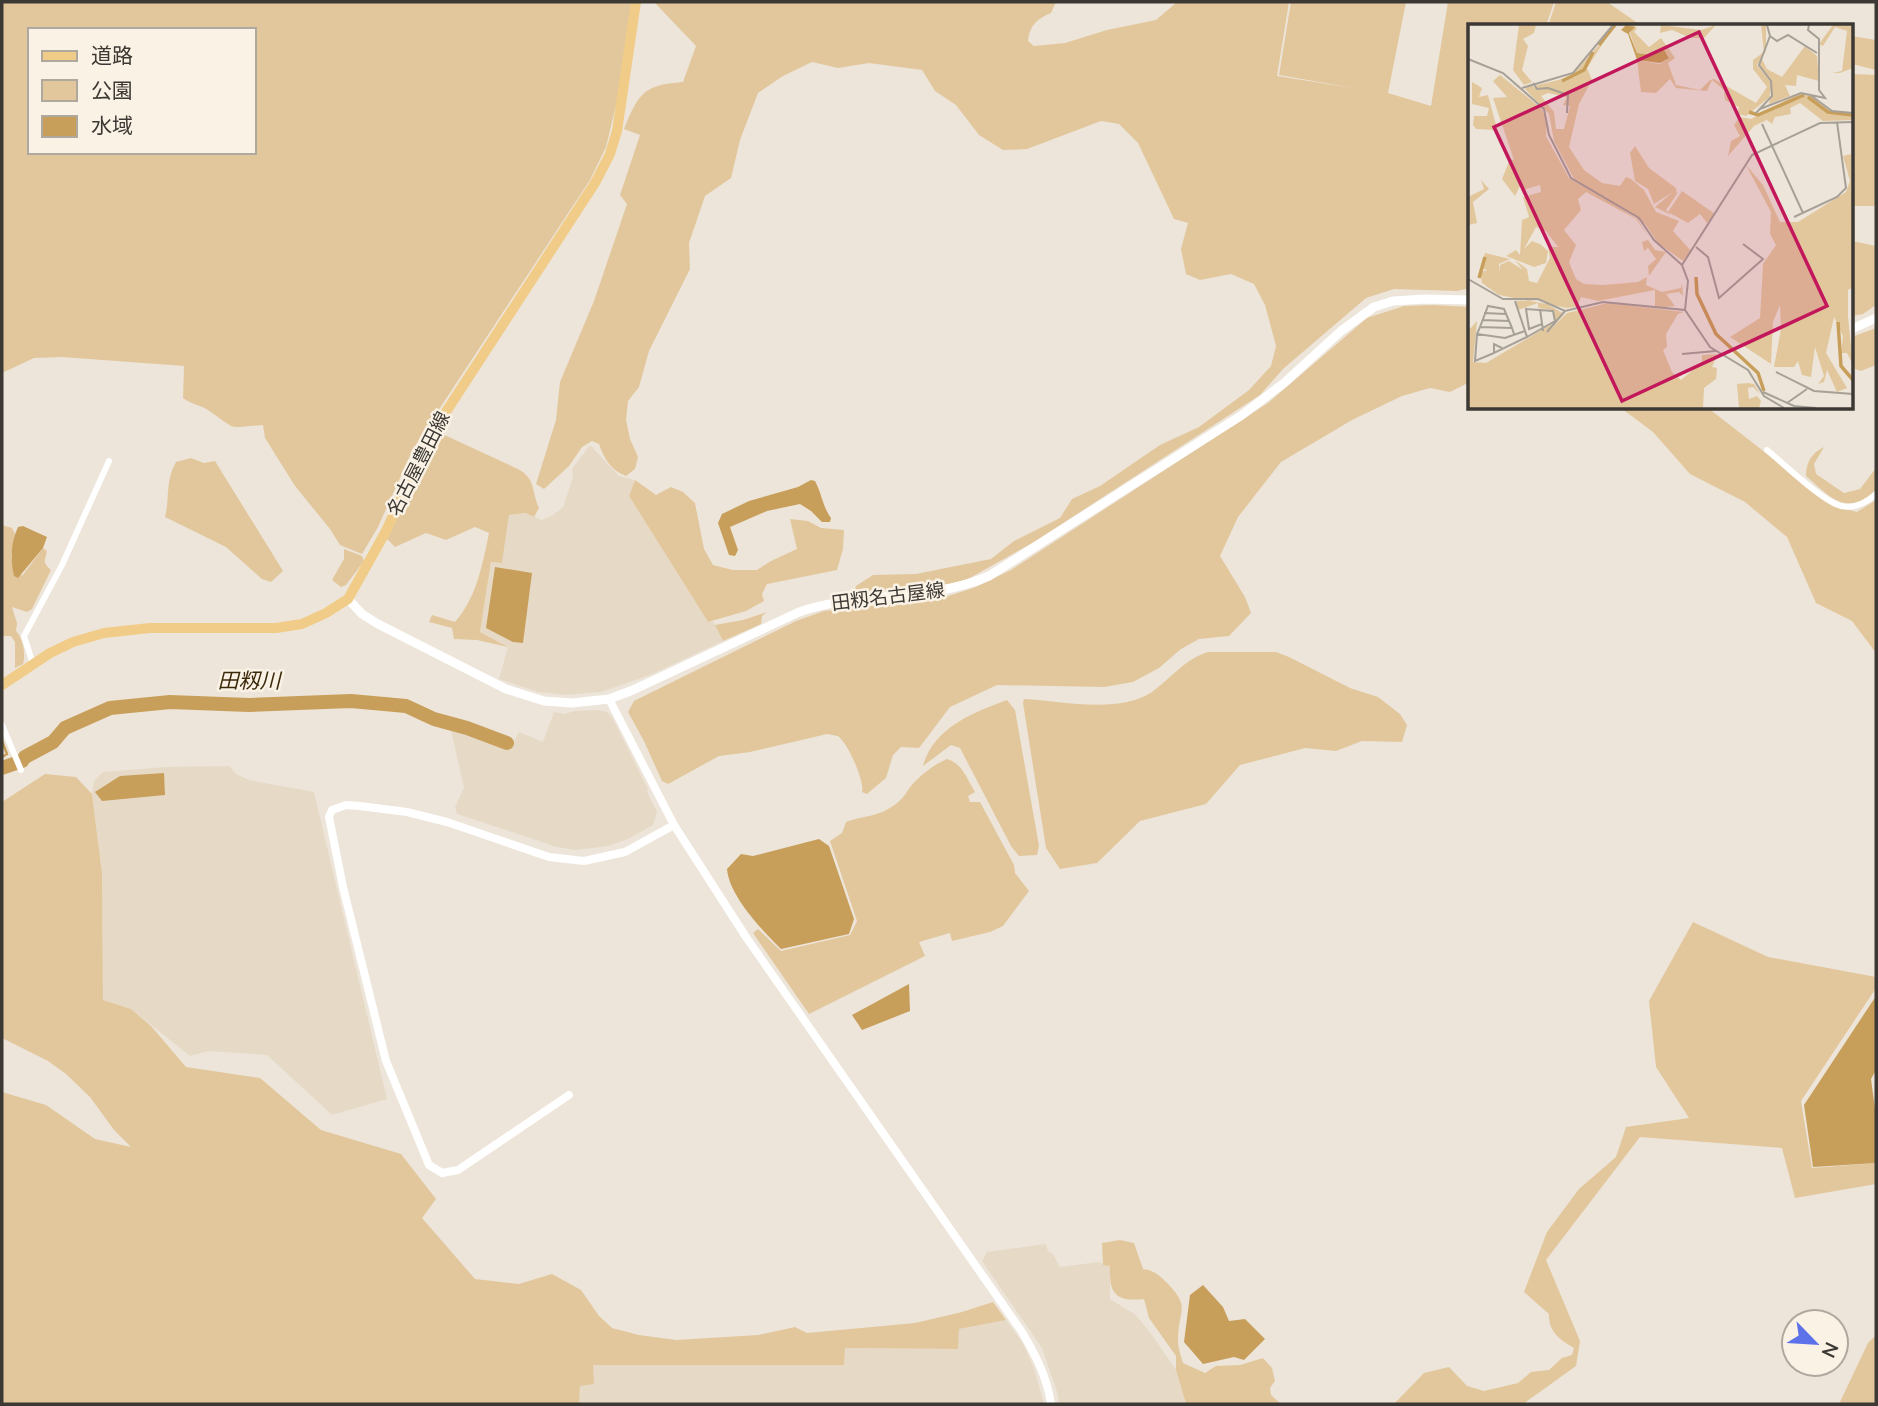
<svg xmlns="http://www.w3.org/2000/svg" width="1878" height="1406" font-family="'Nunito Sans','Noto Sans JP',sans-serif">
<rect width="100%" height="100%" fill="#ede5d9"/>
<g fill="#e6dac7">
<path d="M590,445L619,476L635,480L629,496L708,622L713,621L723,641L650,675L601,692L565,695L538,692L499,679L508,647L480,632L491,562L502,563L509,515L526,513L542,520L553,515L563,507L573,477L572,469Z"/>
<path d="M598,710L607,712L612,717L648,789L647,792L657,812L653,825L628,839L608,846L575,850L557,847L457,814L455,807L464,788L451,730L510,750L519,732L543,742L554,712L564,714L575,711Z"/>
<path d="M229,766L236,774L249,780L314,792L387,1099L332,1115L267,1055L209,1051L190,1056L131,1009L103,1000L102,873L92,794L94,781L103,772L166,767Z"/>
<path d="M1046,1244L1048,1251L1053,1254L1060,1267L1099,1262L1110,1266V1299L1136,1315L1152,1335L1176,1370L1186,1404H1059L1057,1392L1042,1348L982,1261L987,1252Z"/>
<path d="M1006,1320L1022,1342L1034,1368L1044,1404H579L580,1385L593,1365H843L844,1348L957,1349L959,1329Z"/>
</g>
<g fill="#e2c79d" fill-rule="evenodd">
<path d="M2,2H632L617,101L606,147L590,180L413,449L378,527L362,554L340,545L330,529L295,486L265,438L263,425C225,428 239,431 208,410C200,405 191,404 183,398L184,366L62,357L34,358L2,373ZM30,30H254V152H30Z"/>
<path d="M654,2H1056L1051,13C1038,18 1029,26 1028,41L1034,46L1065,43L1107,30L1156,20L1177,2H1289L1277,76L1359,89L1279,75L1291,2H1406L1388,93L1431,106L1448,2H1554L1546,26H1470V288L1457,291L1394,289L1366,298L1283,369L1260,395L1034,542L968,579L946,585L854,592L856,586L873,575L916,574L991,559L1014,541L1060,518L1072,499L1100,486L1160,445L1199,427L1249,390L1271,366L1276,346L1265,305L1254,284L1231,274L1200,280L1186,274L1181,249L1188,223L1174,219L1138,143L1119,124L1101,121L1027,149L1003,150L979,135L956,105L935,91L922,70L869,63L838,68L812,62L783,76L758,93L740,140L731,178L705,196L689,243L690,269L649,351L639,387L628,401L626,420L630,439L638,457L635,469L626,476C612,471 604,459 599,444L592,441L582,447L569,466L544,489L536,484L556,420L560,382L594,301L627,204L620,195L640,135L624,129C639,93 643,85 683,82L696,46Z"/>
<path d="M1556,2H1607L1639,24L1638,26H1548Z"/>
<path d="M1852,36L1876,40V70L1852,64Z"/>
<path d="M1852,74L1876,75V206H1852Z"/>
<path d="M1852,241L1876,246V305L1863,314L1852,316Z"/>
<path d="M1433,305L1470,307V382L1450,392L1430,388L1402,396L1352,420L1281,462L1238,517L1220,556L1245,597L1251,613L1229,636L1199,639L1181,649L1159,668L1133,682L1104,687L997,685L950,707L919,748L901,747L893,755L886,778L867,794L862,792C865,782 848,743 838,736C837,736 828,734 827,734L750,752L719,756L668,784L662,781L644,741L628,712L634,701L796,621L824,611L939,599L976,587L1011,570L1268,403L1367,318L1404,306Z"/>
<path d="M1876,328V365L1861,371L1852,368V337Z"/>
<path d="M1621,408H1708L1834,506L1857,512L1876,500V653L1852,621L1816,603L1787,537L1745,502L1690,474L1653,432Z"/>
<path d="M438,432L518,469C536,479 531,490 539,508L534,517L526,513L509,515L502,563L491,562L480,632L508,647L477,640L454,639L452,628L429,622L432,615L455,622C476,599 483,563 489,533L475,527L446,540L426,533L395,547L387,539Z"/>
<path d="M1824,447L1814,464L1816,474L1844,493L1860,489L1876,468V490C1848,519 1829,496 1806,476C1806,463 1811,453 1824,447Z"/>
<path d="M191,458L204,463L215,461L283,571L271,582L262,579L226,547L165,517C170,497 165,481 176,462Z"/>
<path d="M635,480L656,495L671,487L683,492L695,503L704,549L713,565L733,570H757L771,561L797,549L790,519L808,521L821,528L844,530L843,549L837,570L767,584L762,594L764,601L746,611L708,622L629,496Z"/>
<path d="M2,525L12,528L15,534L11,558L22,576L43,548L47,551C45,561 42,562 51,570L32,609L27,612L12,607L17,623L16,631C23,638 26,655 23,664L15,668V642L11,636H2Z"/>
<path d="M344,549L362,556L364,561L346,585L341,587L332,580L344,559Z"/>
<path d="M767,612L762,616L761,624L723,641L715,625L743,620Z"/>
<path d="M1208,652H1276L1289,657L1350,688L1378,697L1400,714L1407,725L1402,742L1362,741L1336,751L1305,748L1240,765L1206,804L1140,821L1097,863L1060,869L1046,848L1023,703L1024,699C1061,701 1120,714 1152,692C1171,678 1185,659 1208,652Z"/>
<path d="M1007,700L1015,710L1039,846L1037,855L1019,856L1011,846L960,748L951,745L923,766C933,728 974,712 1007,700Z"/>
<path d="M947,759C962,763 967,779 975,792L968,796L970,802H980L1014,865L1015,873L1029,891L1003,926L990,932L952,941L950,933L919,942L925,956L809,1014L753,933L758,929L781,951L850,935L857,921L830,841L842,833L846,822C866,815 880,817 897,803C903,799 907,791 911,786C920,775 935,764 947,759Z"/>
<path d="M45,774L76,777L92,794L102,873L103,1000L131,1009L151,1026L186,1067L260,1078L321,1130L401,1154L436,1199L422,1218L475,1279L519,1284L552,1274L581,1290L599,1316L612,1328L639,1335L676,1340L758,1335L795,1327L807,1333L915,1323L962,1312L993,1302L1006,1320L959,1329L958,1349L845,1348L844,1365H593L594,1384L580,1386L579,1404H2V1092L46,1105L95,1139L131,1147L114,1130L90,1097L66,1074L48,1061L2,1038V802Z"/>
<path d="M1693,922L1768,957L1876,977V988L1801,1101L1812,1168L1876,1163V1184L1795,1198L1782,1148L1640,1137L1546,1260L1580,1341L1576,1366L1523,1404H1394L1424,1373L1449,1367L1467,1386L1484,1391L1518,1383L1531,1372L1549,1370L1562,1358L1572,1355L1574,1348C1560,1340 1548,1331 1549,1314L1524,1292L1547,1232L1579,1189L1616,1157L1626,1127L1689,1118L1656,1067L1649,1001Z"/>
<path d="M1120,1240L1134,1243L1143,1269C1152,1270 1156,1273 1163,1279C1193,1308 1178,1307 1178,1341C1178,1348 1181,1356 1183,1363L1205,1373L1216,1366L1240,1365L1263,1358L1272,1368L1275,1381L1270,1388L1271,1395L1281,1404H1186L1176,1370V1356L1149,1318L1144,1299C1115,1302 1109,1294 1110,1266L1103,1265L1102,1243Z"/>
<path d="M1876,1335V1404H1839L1868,1343Z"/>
</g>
<g fill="#c89f5a">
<path d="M811,480L815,481C822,494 822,505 831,518L830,522H822L811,511L800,504L767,511L730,527L738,550L735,556L729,555L718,523L722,514L749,501L798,487Z"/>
<path d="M23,526L47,537L43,548L18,578L14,576C10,559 11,542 18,527Z"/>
<path d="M495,567L532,573L523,643L513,642L486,628Z"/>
<path d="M164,773L165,795L102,801L95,792L120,776Z"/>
<path d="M819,839L829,846L854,919L849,934L781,949C763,931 729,896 727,869L741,854L753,856Z"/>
<path d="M909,984L910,1011L862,1030L852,1015Z"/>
<path d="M1876,996V1070L1871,1079L1876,1116V1163L1813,1167L1804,1105Z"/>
<path d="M1203,1285L1223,1307L1229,1321L1245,1319L1265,1339L1244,1360L1234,1357L1203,1364L1184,1342L1190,1295Z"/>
</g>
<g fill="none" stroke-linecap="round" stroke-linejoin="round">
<g stroke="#c89f5a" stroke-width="2.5">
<path d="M2,741L7,754L2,757"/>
<path d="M2,767V768"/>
</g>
<path stroke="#c89f5a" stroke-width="14" d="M2,768L22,761L25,757L53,742L65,728L110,708L170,702L249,705L351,701L406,706L434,719L467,728L507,743"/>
<g stroke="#fff" stroke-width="6">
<path d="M1767,450C1783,463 1823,502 1841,506C1855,509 1866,503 1876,494"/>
<path d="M33,664L24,636L62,565L109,461"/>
<path d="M2,725L21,770"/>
</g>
<g stroke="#fff" stroke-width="8">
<path d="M609,699L674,825L746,937L1022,1332C1036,1356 1047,1377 1051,1404"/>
<path d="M569,1095L458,1170L442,1173L429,1165L386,1061L343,887L329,817L332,810L346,805L360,806L407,812L447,822L549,857L584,861L625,852L674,825"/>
</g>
<g stroke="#fff" stroke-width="9">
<path d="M1852,329L1876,318"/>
<path d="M348,599L362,614L378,624L506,689L544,701L572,703L609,699L633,690L799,612C863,590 927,603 989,576L1242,415L1284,383L1341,331L1374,307L1393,301L1425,299L1470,300"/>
</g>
<path stroke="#f0cc88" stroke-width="10" d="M2,685L50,653L73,642L104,633L150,628H276L302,624L326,613L348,599L386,531L425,444L595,183L610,154L617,131L636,2"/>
</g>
<g text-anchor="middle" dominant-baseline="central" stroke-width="5" stroke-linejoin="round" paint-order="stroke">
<g font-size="19" fill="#3c3934" stroke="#fbf2e6">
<text transform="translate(419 464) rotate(-63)">名古屋豊田線</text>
<text transform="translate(888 597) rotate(-7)">田籾名古屋線</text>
</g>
<g font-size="21" font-style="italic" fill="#3b2a0a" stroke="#fbf2e6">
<text x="249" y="681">田籾川</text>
</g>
</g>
<g transform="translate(1468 24)">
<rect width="385" height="385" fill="#ede5d9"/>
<path d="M51,1H68L66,9L55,15L60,22L54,46L64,58L56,61L45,46ZM165,1L169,4L166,8L181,23L193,14L207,34L200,39L208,61L232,66L242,56L246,55L288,79L299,63L285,45V36L296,28L293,1H298V27L289,41L302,57L303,72L278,92L269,90L271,83L257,76L256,66L244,56L239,67L208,64L202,55L188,69L173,68L169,36L192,40L201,33L195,24L184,31L169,29L162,9ZM193,1L233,6L248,1L236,14H223L204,6L192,9ZM365,1H385V44L372,49H364L374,47L379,7L367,3L355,22L351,20ZM141,10L119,44L124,56L111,80L101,123L116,146L134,159L152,162L158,153L163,155L176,166L188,188L211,197L205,207L223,227L215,237L190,219L177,200L106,155L86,117L81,90L57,65L62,60L71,67L66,62L102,53ZM80,69L99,73L95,81L102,82L96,105H88L86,88L73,72ZM337,22L349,32L351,57L329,51L328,62L317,61L322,72L301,80L303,56L291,40L294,35L299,45L314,53ZM32,51L73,84L79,95L78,112L101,154L168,193L181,213L168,195L118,168L110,175L113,186L96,206L108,221L101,238L108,255L116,260L135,261L170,258L179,253L178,261L194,268L213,264L214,259L215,272L211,268L198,270L207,282L187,284V266L130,277L113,273L109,283L99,284L31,271L14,259L12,247H19L13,242L17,229L42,235L31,240V248L32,241L41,237L55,246L47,236L59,245L61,257L69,259L82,234L80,223H90L78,207L68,203L56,225L64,217L72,220L80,227L78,239L66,243L38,232L48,226L52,231L54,196L61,193L55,173L73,168L72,161L55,166L53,160L47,172L34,155L42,135L46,136L25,74L39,73L25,57ZM4,58L14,64L11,73L20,71L31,112L29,113L28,106L8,105L5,101L6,92H19L21,84L4,80ZM340,70L361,87L385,90V96L355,97L332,79L322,84L323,90L307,93L304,100L299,96L286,102L260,132L263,117L272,112L266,101L272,93L283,95L327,71ZM167,122L181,144L208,164L209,170L198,186L203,191L187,183L205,168L186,180L180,165L167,157L162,129ZM383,130L385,263L380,266V293L385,341L379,329H373L375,312L366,293L358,329L379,364L369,368L359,346L356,358L350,360L356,352L347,323L343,353L334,351L330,337L326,343H306L313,305L312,281L305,298L303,340L262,313L292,294L295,240L308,221L302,210L303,188L278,141L295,161L312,198H330L378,168L382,157L375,132ZM13,156L21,165L5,178L9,199L0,201V173L16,165ZM214,167L247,190L239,199L232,190L220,199L200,188ZM180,216L187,226L198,228L181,252L180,242L188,235L180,224L176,227L174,218ZM72,276L96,290L80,308L99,289L140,279L216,288L210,290L198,310L199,323L195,326L204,348L213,356L234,338V331L250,330L244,343L249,344L248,355L236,364L235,384H0V307L9,297L5,338L18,339L87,298L85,286L70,284V279L50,286L48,277ZM280,359L286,360L292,370L285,363L280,364L281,375L289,372L293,377L291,384H271L269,360Z" fill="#e2c79d" fill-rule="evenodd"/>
<path d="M158,1L167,3L161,9L169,29L184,31L195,24L201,34L192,39L169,36L160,10L153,6Z" fill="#c89f5a"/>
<path fill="none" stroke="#c89f5a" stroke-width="3.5" d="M131,21L147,1M94,57L116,46L125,28M340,73L360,88L385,91M281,88L290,91L336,71M228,253L229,270L248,310L290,349L296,367M11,254L17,233M370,298L373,342L385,356"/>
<path fill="none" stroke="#a6a097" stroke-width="2" d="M302,12L309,17L320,11L349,29M0,35L35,49L76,85L81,111L103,154L171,194L186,216L214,241L220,257L217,286M65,59L69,65L80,64L100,71L99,89M54,64L105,49L145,1M341,70L364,87L385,89M292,85L333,69L357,74L351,66V15L340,6L341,1M288,89L304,72L303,57L291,41L302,12L299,1M294,100L335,189M326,193L369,173L378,164L369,98M228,223L240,233L251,274L295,235L275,220M214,241L284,131L352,99L385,98M0,255L35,275H70L97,287L135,278L217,286L242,323L280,346L296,372L316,384M72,285L75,307M16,289L38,290M14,296L41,297M12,303L20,282L36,285L44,304M79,308L97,287M9,310L7,337L26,329M46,310L44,304L12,303L9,310L37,314L57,307M59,313L87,297L85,287L58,285L61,305L74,300M34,324L26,320V329L59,313L47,277M214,330L248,327M308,348L346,367L385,370M295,368L326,382L348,384M319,379L339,365"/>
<path fill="#c2185b" fill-opacity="0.15" stroke="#c2185b" stroke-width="3.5" d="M231,8L359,282L154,377L26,103Z"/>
<rect width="385" height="385" fill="none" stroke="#3c3934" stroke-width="3.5"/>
</g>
<rect width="1878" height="1406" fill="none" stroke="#3c3934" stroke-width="7"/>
<rect x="28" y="28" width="228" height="126" fill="#fbf2e6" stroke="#afa89f" stroke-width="2"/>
<rect x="42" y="51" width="35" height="10" fill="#f0cc88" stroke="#afa89f" stroke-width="2"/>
<text x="91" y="63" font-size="21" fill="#3c3934">道路</text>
<rect x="42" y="80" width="35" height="21" fill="#e2c79d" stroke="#afa89f" stroke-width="2"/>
<text x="91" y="98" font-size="21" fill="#3c3934">公園</text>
<rect x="42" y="116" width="35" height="21" fill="#c89f5a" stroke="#afa89f" stroke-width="2"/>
<text x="91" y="133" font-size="21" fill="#3c3934">水域</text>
<g transform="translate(1815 1343) rotate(115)"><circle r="33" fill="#fbf2e6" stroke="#afa89f" stroke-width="2"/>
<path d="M0-5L12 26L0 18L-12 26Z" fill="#5d71e9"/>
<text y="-10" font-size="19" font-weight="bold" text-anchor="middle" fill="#3c3934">N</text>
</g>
</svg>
